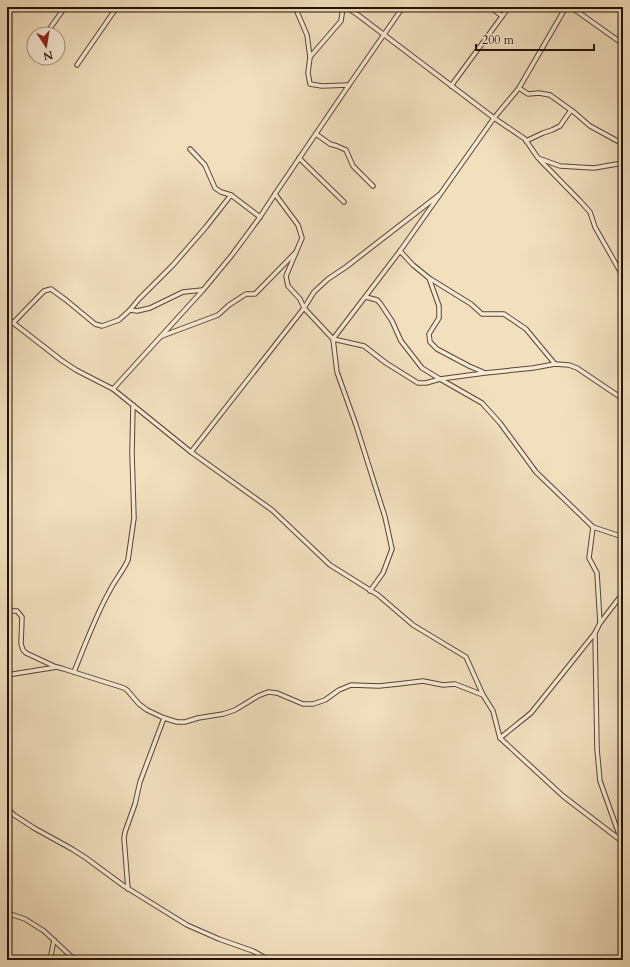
<svg xmlns="http://www.w3.org/2000/svg" width="630" height="967" font-family="Cardo,serif">
<rect width="100%" height="100%" fill="#f1dfbe"/>
<filter id="stains"><feTurbulence type="fractalNoise" baseFrequency=".005" numOctaves="4"/><feColorMatrix values="0 0 0 0 .2 0 0 0 0 .09 0 0 0 0 .02 0 0 0 .5 -.17"/></filter>
<radialGradient id="worn" r=".72"><stop offset=".6" stop-color="#630" stop-opacity="0"/><stop offset="1" stop-color="#630" stop-opacity=".3"/></radialGradient>
<g fill="none" stroke-linecap="round" stroke-linejoin="round">
<defs>
<g id="street">
<path d="M295,7L307,35L310,57L308,73L310,84L322,86L349,85"/>
<path d="M346,7L358,15L494,118L525,139L538,158L560,166L594,168L623,163"/>
<path d="M490,7L502,16"/>
<path d="M571,7L623,44"/>
<path d="M46,34L65,7"/>
<path d="M310,57L341,21L343,7"/>
<path d="M77,65L117,7"/>
<path d="M451,86L509,7"/>
<path d="M519,88L528,94L539,93L550,95L575,113L590,126L623,144"/>
<path d="M316,134L330,144L337,146L346,150L353,166L373,186"/>
<path d="M526,141L543,133L552,130L560,126L571,110"/>
<path d="M190,149L205,165L215,188L221,192L231,195L260,217"/>
<path d="M299,158L344,202"/>
<path d="M540,160L580,201L590,212L595,227L621,273L623,274"/>
<path d="M275,194L298,225L302,238L286,276L288,286L300,299L304,308"/>
<path d="M400,251L413,265L429,278L439,306V318L429,334L430,342L437,349L469,366L483,372"/>
<path d="M429,278L471,304L482,314H504L526,329L555,364"/>
<path d="M366,297L377,300L380,303L392,321L401,341L422,368L440,379L482,403L500,423L536,472L593,527L589,558L597,573L600,623L595,633L531,713L500,738"/>
<path d="M304,308L314,292L328,279L346,267L439,195"/>
<path d="M130,310L139,299L173,265L206,227L231,195"/>
<path d="M7,318L61,360L76,370L113,389L191,452L272,510L330,565L378,595L413,625L466,657L483,695L493,711L500,738L563,796L623,842"/>
<path d="M13,323L44,291L51,289L66,300L95,324L102,326L119,320L130,310L137,311L150,308L183,292L203,290"/>
<path d="M162,336L218,315L229,305L246,294H255L296,252"/>
<path d="M113,389L203,290L232,255L260,217L275,194L334,107L349,85L403,7"/>
<path d="M191,452L304,308L333,339L400,251L494,118L519,88L566,7"/>
<path d="M593,527L623,537"/>
<path d="M370,591L383,573L392,549L385,517L356,425L337,372L333,339L364,346L386,363L418,383H426L440,379L485,373L533,368L555,364L569,365L577,368L623,399"/>
<path d="M7,611H17L22,617L21,644L23,650L26,653L56,667"/>
<path d="M600,623L623,593"/>
<path d="M595,633L597,749L600,781L621,840"/>
<path d="M74,672C85,645 95,617 109,592C115,580 123,571 128,560L134,518L132,453L133,405"/>
<path d="M7,675L57,667L64,669L124,688L127,690L139,704L147,710L164,718L177,722H185L198,718L223,714L235,710L258,696L268,692L277,693L303,704H313L325,700L339,690L351,685L379,686L398,684L423,681L443,685L455,684L483,695"/>
<path d="M7,807L8,809L14,815L34,828L72,849L86,858L124,886L187,925L219,939L253,951L269,960"/>
<path d="M128,889L124,838L125,832L135,804L140,782L164,718"/>
<path d="M7,913L25,919L44,931L75,960"/>
<path d="M50,960L54,940"/>
</g>
</defs>
<use href="#street" stroke="#594430" stroke-width="5.5"/>
<use href="#street" stroke="#f6ead5" stroke-width="3.5"/>
</g>
<rect width="630" height="967" fill="none" stroke="#f1dfbe" stroke-width="24"/>
<rect x="8" y="8" width="614" height="951" fill="none" stroke="#261000" stroke-width="2"/>
<rect x="12" y="12" width="606" height="943" fill="none" stroke="#261000"/>
<g transform="translate(46 46) rotate(168)"><circle r="19" fill="#f6ead5" stroke="#a39380"/>
<path d="M0-3L7 15L0 10L-7 15Z" fill="#8f2418"/>
<text y="-6" font-size="11" font-weight="bold" text-anchor="middle" fill="#261000">N</text>
</g>
<path d="M476 44v6h118v-6" fill="none" stroke="#261000" stroke-width="2"/>
<text x="482" y="44" font-size="12" fill="#261000" stroke="#f6ead5" stroke-width="3" paint-order="stroke">200 m</text>
<rect width="100%" height="100%" filter="url(#stains)"/>
<rect width="100%" height="100%" fill="url(#worn)"/>
</svg>
